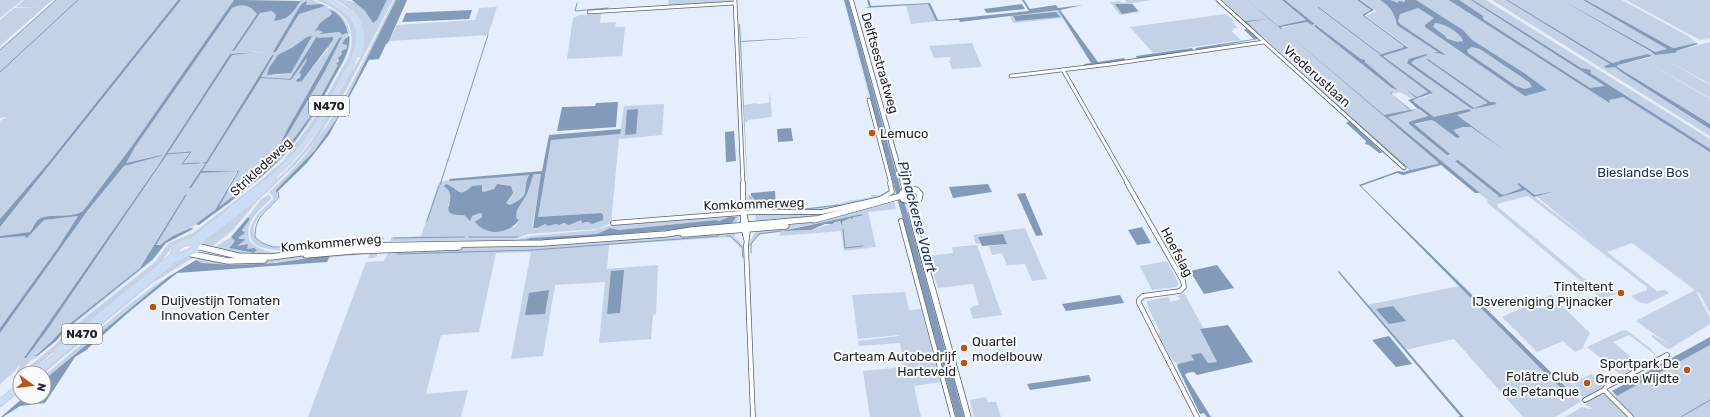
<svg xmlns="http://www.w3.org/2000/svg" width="1710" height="417" font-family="Rubik,sans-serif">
<rect width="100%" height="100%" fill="#e4eefc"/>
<g fill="#c3d2e7" fill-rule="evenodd">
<path d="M0,0H22L0,18Z"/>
<path d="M24,0H52L0,46V20L14,8H38L16,7Z"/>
<path d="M56,0H178L49,162L0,219V121L7,117L0,118V50Z"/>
<path d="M181,0H234L132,146L83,211C72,219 55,214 42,218C36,220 33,228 30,232L0,236V227Z"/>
<path d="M300,0H312L327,6L328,8C339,9 348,23 350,33L348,36H350V45L346,57L312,119L294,144L282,159L259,179L199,225H195L191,227L194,228L192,230L166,243L153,260L68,329L56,341L36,358L33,359L0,387L17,373L20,364L15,371L0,384V333L88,210L124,166L161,156L125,163L135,147L232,8C242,3 251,5 257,14L233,51L260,13L272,11L276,15L274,21L289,16L301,2ZM307,1L306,5L321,4L325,6L299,14L276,52H274L300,6L304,2ZM329,10C340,12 346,24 349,34L339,32L318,34L345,31L344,29L328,32L317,30L316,27L331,15L332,13ZM317,36L328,49L302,81L296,80L301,74L299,73L307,60L305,59L291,80L261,78L201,171H232L201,173L189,188L205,164L203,162H206L272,55H274L261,77L290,79ZM307,37L291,73L272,76L285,51L293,47ZM342,37L325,71L271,162L287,130L339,38ZM347,37L349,40C347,56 338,70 330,84C301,138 277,167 228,204C218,211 208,219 198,225L197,224L215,210L237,171H239L219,207L258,177L287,148L309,118L339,65H337L338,58L342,54L341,51L346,49L347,45H343ZM259,51L267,52L232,54L160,165L45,333L25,358L165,155L230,54ZM186,194L156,245C164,245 182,230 193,229L166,243L152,260L66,329L56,341L37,356L35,355L52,341L62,330L140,268Z"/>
<path d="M316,0H326L350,17L357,29L356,49L324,111L305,140L282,166L198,234L173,245L161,262L75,332L64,343L29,373H21L54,346L68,331L155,262L169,243L193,233L201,227L257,184L284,160L315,117L349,56C358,24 344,11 316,0Z"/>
<path d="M336,0C357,0 362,4 372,22L377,20L387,0H393L338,105L316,141L295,165L257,201L233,230L209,249L203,244L209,236C243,207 283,180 309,144C330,115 343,83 362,55C370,31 357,11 336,0Z"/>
<path d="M394,0H396L336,120L315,150L276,190L278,197C272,205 264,210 258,218C244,240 266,248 284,249L285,246L338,240L385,238L383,241C367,241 352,242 337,244C320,246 236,265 252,224C256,214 266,207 273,199V196L269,192C321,147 345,98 375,38C381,25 388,13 394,0Z"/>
<path d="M669,0H732V2L668,5Z"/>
<path d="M843,0L893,185L898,179L848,0L901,184L895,190L893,188Z"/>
<path d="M1125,0H1152L1132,3L1140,12L1120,15L1110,2L1120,1L1122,3L1127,2Z"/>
<path d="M1222,0H1282L1306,20L1278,26L1281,28L1307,22L1312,25L1315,24L1285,0H1357L1371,10L1362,15L1404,46L1402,48L1380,55L1428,92L1417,97L1408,90L1418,99L1432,94L1384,56L1408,47L1366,16L1376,11L1361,0H1486L1710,139V313L1700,294L1696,291L1710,318V324L1671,348L1667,349L1651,336L1653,335L1670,345L1636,321L1695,290L1632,243L1607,252L1657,291L1665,290L1669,293L1647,304L1639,302L1631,296L1647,290V287L1528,196L1497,204L1498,207L1587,281L1604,285L1616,294L1601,298L1490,205L1487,202L1488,200L1479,193V192L1445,164L1412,171ZM1315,26H1318L1365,62L1397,90L1392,88ZM1400,92L1414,100V101L1434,118L1456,114L1506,151L1471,127H1463L1452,130L1457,138L1434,121L1431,120L1414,125L1410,122L1428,117L1419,110L1413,111L1392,94ZM1456,161L1501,194L1504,195L1523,188L1517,184L1519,183L1535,195L1554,191L1536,196L1589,239L1525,190L1498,198L1497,197L1500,196Z"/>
<path d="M1492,0H1506L1615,67L1621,72L1710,129V136Z"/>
<path d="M1508,0H1583L1667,49L1655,52L1633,41L1655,55L1674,53L1676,51L1710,42V84L1661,57L1710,85V98L1645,61L1710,99V124L1617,67L1618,65L1652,57L1648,54L1622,60L1621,59L1620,61L1612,63Z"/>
<path d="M1586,0H1622L1688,36L1696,43L1674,48L1671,47Z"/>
<path d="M1626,0H1710V34L1708,33L1710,35V38L1700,40Z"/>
<path d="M929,4L936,21L911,24L906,5Z"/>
<path d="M497,7L488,35L389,41L397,25L475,20L479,8Z"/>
<path d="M1058,10L1063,18L1013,23L1009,15Z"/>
<path d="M601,13L600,23L616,22L615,27H625L622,56L567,59L573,18L580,15Z"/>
<path d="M1226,14L1234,21L1232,22L1238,28H1233L1234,30L1231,31L1241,40L1153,53L1130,27Z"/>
<path d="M972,43L982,67L952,69L949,61L951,60L950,57L934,58L929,46Z"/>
<path d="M770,92L772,117L748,120V121L745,122L744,105L756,103L757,104L769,103Z"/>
<path d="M664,104L662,135L619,139L611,223L598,229L528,234L512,240L391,241V238L421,236L439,182L449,180L529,174C522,191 530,195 510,205L506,203L510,197L509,185L497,184L494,189L484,192L482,191V185C477,187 465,194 459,193C455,191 452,189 447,189C452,193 450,200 448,206L464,215L467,219H471V216L480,213L482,214V217L476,222L480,227H515L519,221L516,218L517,210L527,194L533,176L534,174H542L532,227L535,229L545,224L548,226L557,224L558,225L580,220L582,223H587L601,213L538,217L551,140L620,134L624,106Z"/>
<path d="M268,195L271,197V199C259,210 243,223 250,241C269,263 311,248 336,245C351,243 367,243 382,242L290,254L251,256L212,249L231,237L235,241L229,247L248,253H256L253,248L247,249V244L237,246L244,241L239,240V237L244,234L245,232L241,231L242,230L250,219L248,217L261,199Z"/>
<path d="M871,195H879L880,197C863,201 816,216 801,209L839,204V205C845,199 863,200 871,197Z"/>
<path d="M891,195L892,198L817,217L756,224L755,214L817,213Z"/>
<path d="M746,197H751L759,206L763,207L794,210L792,211H755Z"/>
<path d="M894,202L896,209L868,212L876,247L844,251L841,231L780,236V232L761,234L752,243V246H748L756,230L809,223ZM862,214L859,217H854L853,219L850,218L842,222V226L840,221L812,230L799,231L783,230Z"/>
<path d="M905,206H907L965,417H964Z"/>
<path d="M740,215L735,225H732L562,241L399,243L511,241L531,236L596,230L614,224ZM729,217H734L732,223L726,225L596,236L526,240L530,238L597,234L610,228L619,230L716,220L719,221Z"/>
<path d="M78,216L57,249L0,328V238L25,236L33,232L44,220Z"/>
<path d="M1025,228L1047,279L1032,281L1025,264L1007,265L1002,253L992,255L989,246L1007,244L979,236L981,243L976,244L973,235Z"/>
<path d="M735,232V237L744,247L741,248L730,237L609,245L607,269L658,265L656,314L653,315L651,339L599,343L605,282L555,285L543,356L511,359L531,252L496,253L479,332L441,335L426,394L468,390L461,417H308L366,262L384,261L388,253H395L396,250L524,246Z"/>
<path d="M977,245L1002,315L973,319L970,309L973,306L979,305L973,284L938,288L928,256L953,253L952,247Z"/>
<path d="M377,252V256L374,258H368L369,254L334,257L330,258L327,262L330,255C305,259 214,273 196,260L200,257L258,262L306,256Z"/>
<path d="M193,256L194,257L151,284L44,373H38L171,265L182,259Z"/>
<path d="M1167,261L1179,284L1176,287L1152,290L1140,266Z"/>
<path d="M168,277L44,380L45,375L126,307L155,285Z"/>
<path d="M1459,286L1553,381L1565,391L1570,390L1582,401L1555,417H1523L1454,339L1405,350L1367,305Z"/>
<path d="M905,292L909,310L921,309L941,382L914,386L921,417H870L863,371L904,367L900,343L859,346L858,341L899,336V335L858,339L852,295Z"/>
<path d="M1184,293L1204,329L1200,330L1217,362L1208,363L1191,355L1194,360L1178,364L1173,361L1158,335L1160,332L1147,305V301L1168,297L1171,302L1181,299L1177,296Z"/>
<path d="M1551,295L1590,333L1582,349L1575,352L1563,341L1537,352L1502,317Z"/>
<path d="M1626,330L1650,348L1658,357L1629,335L1613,342L1641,365L1621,375L1587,347L1621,331Z"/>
<path d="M1710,345V417H1565L1582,407L1590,409L1592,408L1586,406L1585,403C1594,397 1601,391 1611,397L1617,396Z"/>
<path d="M1554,369L1581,391L1573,383L1591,374L1601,382L1583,392L1600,383L1604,386L1587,397C1574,396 1559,380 1554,369Z"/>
<path d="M986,397L988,402H996L1001,417H974L970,400Z"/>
</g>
<g fill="#839ab9" fill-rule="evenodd">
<path d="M178,0H181L0,227V219L49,162Z"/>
<path d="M234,0L301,1C291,14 291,18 274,21L276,15L272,11L260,13L234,51H232L257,14C250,5 242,3 232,8L135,147L126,163L162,155L161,156L124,166L88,210L0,333V328L57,249L78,216L44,220L27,238L25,236L0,238V236L30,232C33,228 35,222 39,219C48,213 72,219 83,211L132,146Z"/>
<path d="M352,0H387L377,20L373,23L365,11Z"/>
<path d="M396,0H407L388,43L386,44L379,59L369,60L329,135L306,164L276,193V190L315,150L336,120Z"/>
<path d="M844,0H848L964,417H956Z"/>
<path d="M867,0H869L871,6L930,3L938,20H941L1029,11L1022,0H1024L1030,9L1056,5L1058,8L1083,5L1060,10L1098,62L1124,58L1126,61L1085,66L1084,64L1091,63L1058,10L960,22L959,20L936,21L928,4L864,8L869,7Z"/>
<path d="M1221,0L1245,21L1269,19L1247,0L1278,26L1306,20L1282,0H1285L1315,24L1312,25L1307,22L1281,27L1282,29H1281L1269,19L1247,22L1267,42Z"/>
<path d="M1357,0H1360L1374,10L1365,15V16L1407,47L1408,48L1383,56L1433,93L1415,99L1413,101L1434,117L1469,109L1471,111L1457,115L1507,152L1471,127H1463L1453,130L1460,137L1457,138L1434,121L1431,120L1414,124L1450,154L1447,155L1409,124V122L1428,116L1419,109L1388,117L1479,192V193H1475L1441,165L1403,175L1397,173L1361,186L1570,391H1565L1553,381L1359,185L1398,171L1404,172L1410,170L1269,43L1411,170L1438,164V162L1283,30L1384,115L1410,110L1390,93L1393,92L1391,94L1411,110L1418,109L1408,100L1416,98L1407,90L1417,97L1428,92L1379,55L1402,48L1404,46L1362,15L1371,10Z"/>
<path d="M1380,0H1390L1398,3V1L1405,2V0H1416L1463,30L1472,40L1527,75L1547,90L1525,96L1425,27V25L1434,18L1418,8L1400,14L1398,21L1400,24L1446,55L1433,52H1438L1397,25C1395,13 1390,6 1380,0ZM1435,23C1444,23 1461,33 1463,41L1458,42L1447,39L1445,36L1433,27ZM1472,47L1480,49L1529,82L1532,87L1525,89L1516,86L1468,53L1467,50Z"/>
<path d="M1449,0H1459L1483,16V19L1590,88L1605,86L1471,0H1473L1581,68L1591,70L1590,73L1710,149V152L1623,97L1609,100L1610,103L1608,102Z"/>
<path d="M1506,0H1508L1612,63L1620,61L1621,59L1622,60L1648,54L1652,56L1618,65L1617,67L1710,124V129L1621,72L1615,67L1606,68L1604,66L1610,64Z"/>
<path d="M1562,0L1655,52L1667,49L1583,0H1586L1671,47L1674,48L1696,43L1698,44L1676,51L1677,52L1674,53L1655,55L1650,51Z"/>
<path d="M307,1L306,5L321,4L325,6L299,14L276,52H273L300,6L304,2Z"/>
<path d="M1022,4L1025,9L987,13L984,9Z"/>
<path d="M1115,4H1132L1138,11L1122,14Z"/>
<path d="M329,10C339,11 347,25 348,34L346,33L342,35L341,33L339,32L319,34L323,32L318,30L315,31L320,23L331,15L332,13Z"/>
<path d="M472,10L469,19L402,22L406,13Z"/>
<path d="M1056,12L1060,17L1016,21L1013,16Z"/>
<path d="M739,24H740L741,41L814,37L741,42L748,197Z"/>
<path d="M1316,25L1361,59L1365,60V62L1398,90L1392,88L1314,26Z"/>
<path d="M1247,29L1258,39L1197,50L1195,48L1254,39L1244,30Z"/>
<path d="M312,36L291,73L267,75L269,68L278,55L293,47L307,37Z"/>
<path d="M317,36L318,38L333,37V40L302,81L297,82L296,80L300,77L301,74L299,73L307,60L306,59L291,80L261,78L202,171H239L219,207L258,177L287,148L309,118L338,65L336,64L339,61L338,58L342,54L341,51L346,49L347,45L342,44L345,39L349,36C351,52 339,68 332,81C316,111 299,140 275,164C252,187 224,206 199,225L196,224L215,210L237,173V171L201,173L191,188H189L205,164L203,162H206L272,55H274L261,77L290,79Z"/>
<path d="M342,37L325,71L271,163L287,130L339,38Z"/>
<path d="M1192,48L1193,50L1137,59L1136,56Z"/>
<path d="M268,51L232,55L166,156L45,333L26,358H24L157,167L230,54Z"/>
<path d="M1426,54L1428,55L1414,60L1411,63L1474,108L1488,103L1426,59H1428L1490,102H1494L1497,104L1472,109L1407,63L1409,59Z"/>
<path d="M618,102L616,127L557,131L562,107L595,106L596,103Z"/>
<path d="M638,109L636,134L625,135L627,110Z"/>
<path d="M1349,121L1382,152V153H1379L1369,145L1365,144L1366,141L1346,123Z"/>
<path d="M791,128L793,141L778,142L777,129Z"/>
<path d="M621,129L620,134L551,140L538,217L601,213L603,215V220L592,224L588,222L582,223L581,220L569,225L564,223L559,225L556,224L548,226L545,224L537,228H533L541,174H534L533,176L527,194L517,210L516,218L519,220C509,234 487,237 475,222L482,217V214L480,213L472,216L470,221L464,215C439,215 452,207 450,194C449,190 447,189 444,186L446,184C459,189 459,199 472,186L482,185V191L484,192L494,189L497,184L511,186L513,193L506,203L510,205C533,194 521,190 529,175L450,181L449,179L542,171L549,135Z"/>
<path d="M734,131L736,161L726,162L725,132Z"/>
<path d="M1458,160L1501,194L1504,195L1522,188L1517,184L1519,183L1535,195L1555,191L1534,197L1525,190L1497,198L1499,196L1455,161Z"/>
<path d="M988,184L992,192L953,198L949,187Z"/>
<path d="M775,191L776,206C764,206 759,205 751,196V193Z"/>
<path d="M1025,193L1043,235L1036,236L1017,194Z"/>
<path d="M187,194L156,245H160L173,236L191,228L193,229L166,243L152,260L66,329L56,341L37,356H35L52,341L62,330L140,268L185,195Z"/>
<path d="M862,214L861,216L854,217L852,219L850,218L842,222V226L840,221L835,222L832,224H825L811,230L782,231Z"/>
<path d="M248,217L250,219L242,230V231L245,232L244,234L239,237V239H244L245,240L237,246L248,244L247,249L254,248L257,250L254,253L229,248L235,241L231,237Z"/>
<path d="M729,217H736L732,223L726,225L563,239L526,240L530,238L597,234L610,228L619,230L716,220L719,221Z"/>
<path d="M1142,227L1151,243L1137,245L1128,230Z"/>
<path d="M1003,234L1007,244L982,246L978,237Z"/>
<path d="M330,255L327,262L177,273L129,312L85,351L75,357L45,403L20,406L3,417H1L24,397H44V380L168,277L196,260L202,263L232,265L276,263Z"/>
<path d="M1217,265L1234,288L1204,294L1190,271Z"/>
<path d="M624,270L620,313L607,314L611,271Z"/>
<path d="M1339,271L1464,417H1458L1460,416L1338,272Z"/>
<path d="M549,290L545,314L525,315L529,293Z"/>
<path d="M1120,295L1124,303L1066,311L1062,304Z"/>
<path d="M1393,306L1406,321L1389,324L1376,309Z"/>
<path d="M1228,325L1253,362L1197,375L1194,372L1187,373L1185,375L1186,377L1211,417H1207L1204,413L1200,414L1177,366L1178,364L1194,360L1191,355L1201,353L1208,363L1217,362L1200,329Z"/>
<path d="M1389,336L1412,364L1396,367L1372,340Z"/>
<path d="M1710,337V345L1617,396L1612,391Z"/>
<path d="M1089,375L1091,381L1030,390L1027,384Z"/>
</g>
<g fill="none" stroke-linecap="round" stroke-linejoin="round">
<g stroke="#839ab9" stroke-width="1">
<path d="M577,3L575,11L608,8"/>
<path d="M1318,7L1380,54"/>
<path d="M0,50L56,0"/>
<path d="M0,72L78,0"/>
<path d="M167,154L191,152L182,164L199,163"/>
<path d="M440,185L488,35"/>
<path d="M278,192L279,197C267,212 255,215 255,237L262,243L273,247H287L343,240L383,238"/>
<path d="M749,196L758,206L763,208L791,209"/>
<path d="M806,209L839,205"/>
<path d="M427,221L439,186"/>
<path d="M843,229L845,248L863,246"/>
<path d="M727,236H730L742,247L743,258"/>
<path d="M469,237H518"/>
<path d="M393,238L464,237"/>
<path d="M751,253V244L759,234L781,231"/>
<path d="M397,254L533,250L719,236"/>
<path d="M340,255L358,254"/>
<path d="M1681,417L1710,400"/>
</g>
<defs>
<g id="minor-far1">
<path d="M735,0L743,184"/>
<path d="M1218,0L1404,168"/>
<path d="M589,12L735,3"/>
<path d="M1063,70L1128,184"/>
<path d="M1011,76L1111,64L1264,42"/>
<path d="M869,100L891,184"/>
</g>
<g id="minor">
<path d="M743,183V226L746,239"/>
<path d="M1127,183L1183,281L1184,287L1180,291L1143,296L1139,300V303L1197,417"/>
<path d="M744,213L748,230L746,246L753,417"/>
<path d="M901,221L953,417"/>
<path d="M613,223L754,212H822L880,199L892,192L890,183"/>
<path d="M1604,390L1631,417"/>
<path d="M1585,400L1604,390L1606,387L1667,355"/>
</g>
<g id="tertiary-far1">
<path d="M851,0L899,170L907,184"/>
<path d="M902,178L903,184"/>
</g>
<g id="tertiary">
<path d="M903,183L905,190"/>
<path d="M906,183L910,189"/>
</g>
<g id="secondary">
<path d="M908,189L916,190L920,194L919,199L911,202L903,199L902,193Z"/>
<path d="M913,202L912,214L914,223L968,417"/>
<path d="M814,220L901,196"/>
<path d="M683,234L786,226"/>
<path d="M200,247L238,256L271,257L354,246L543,243L666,234L692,230L815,219"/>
<path d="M192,254L228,261L264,260"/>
<path d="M306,255L352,251L459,247"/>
</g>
<g id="primary-far1">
<path d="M352,12C363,25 364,38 359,54"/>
<path d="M264,184C277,173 289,162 299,150C318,126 362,62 358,31C356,16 340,6 327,0"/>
<path d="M270,184L274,180"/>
</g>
<g id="primary">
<path d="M192,241L265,183"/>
<path d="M199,241L251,201L271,183"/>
<path d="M57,351L171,258"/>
<path d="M30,373L38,367"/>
<path d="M36,373L175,259L195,250L197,244C188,239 174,244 174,255"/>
<path d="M0,403L20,386"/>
</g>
</defs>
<use href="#minor-far1" stroke="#556377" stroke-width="4.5"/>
<use href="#minor" stroke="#556377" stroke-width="5.5"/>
<use href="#tertiary-far1" stroke="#556377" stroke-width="5.5"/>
<use href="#tertiary" stroke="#556377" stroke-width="6"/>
<use href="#secondary" stroke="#556377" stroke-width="7"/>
<use href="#primary-far1" stroke="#cecfd1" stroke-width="6"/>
<use href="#primary" stroke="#cecfd1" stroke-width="8"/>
<use href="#minor-far1" stroke="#fff" stroke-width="3"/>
<use href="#minor" stroke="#fff" stroke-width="4"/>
<use href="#tertiary-far1" stroke="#fff" stroke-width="4"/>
<use href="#tertiary" stroke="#fff" stroke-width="5"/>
<use href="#secondary" stroke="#fff" stroke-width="5.5"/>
<use href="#primary-far1" stroke="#cadcf6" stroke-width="4.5"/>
<use href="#primary" stroke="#cadcf6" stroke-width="6"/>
</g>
<g fill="#b8561a" stroke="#fafafa" stroke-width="1.5">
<circle cx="872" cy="133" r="4"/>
<circle cx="1621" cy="293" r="4"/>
<circle cx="153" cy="307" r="4"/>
<circle cx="964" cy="348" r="4"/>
<circle cx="964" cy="363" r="4"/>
<circle cx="1687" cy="370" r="4"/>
<circle cx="1587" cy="383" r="4"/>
</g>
<g text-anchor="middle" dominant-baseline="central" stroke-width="4" stroke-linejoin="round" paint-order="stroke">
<g fill="#fafafa" stroke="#60646a" stroke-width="1">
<rect x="309" y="96" width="40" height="20" rx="3"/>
<rect x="62" y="324" width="40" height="20" rx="3"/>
</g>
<g font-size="12" font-weight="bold" fill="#1e242c">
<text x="329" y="106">N470</text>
<text x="82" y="334">N470</text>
</g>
<g font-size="13" fill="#1e242c" stroke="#fafafa">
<text transform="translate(880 63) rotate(74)">Delftsestraatweg</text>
<text transform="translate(1317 76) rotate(42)">Vrederustlaan</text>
<text transform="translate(261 167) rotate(-43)">Strikledeweg</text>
<text transform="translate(754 204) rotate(-2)">Komkommerweg</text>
<text transform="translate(331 243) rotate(-5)">Komkommerweg</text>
<text transform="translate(1177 252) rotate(62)">Hoefslag</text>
</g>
<g font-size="13" fill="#1e242c" stroke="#fafafa" text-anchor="end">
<text x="880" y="133" text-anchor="start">Lemuco</text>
<text x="1613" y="286">Tinteltent<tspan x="1613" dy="15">IJsvereniging Pijnacker</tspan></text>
<text x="161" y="300" text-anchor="start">Duijvestijn Tomaten<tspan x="161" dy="15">Innovation Center</tspan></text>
<text x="972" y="341" text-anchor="start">Quartel<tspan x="972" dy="15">modelbouw</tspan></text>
<text x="956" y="356">Carteam Autobedrijf<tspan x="956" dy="15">Harteveld</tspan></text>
<text x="1679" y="363">Sportpark De<tspan x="1679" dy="15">Groene Wijdte</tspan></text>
<text x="1579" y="376">Folâtre Club<tspan x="1579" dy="15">de Petanque</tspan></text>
</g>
<g font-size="13" fill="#193862" stroke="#fafafa">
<text x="1643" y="172">Bieslandse Bos</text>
</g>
<g font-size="14" font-style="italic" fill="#1a3963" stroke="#fafafa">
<text transform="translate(917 217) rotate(75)">Pijnackerse Vaart</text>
</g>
</g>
<g transform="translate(32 385) rotate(104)"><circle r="19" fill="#fafafa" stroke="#a2a4a8"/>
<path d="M0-3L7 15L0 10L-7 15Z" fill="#b8561a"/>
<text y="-6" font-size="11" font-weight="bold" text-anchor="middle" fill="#1e242c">N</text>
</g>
</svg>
